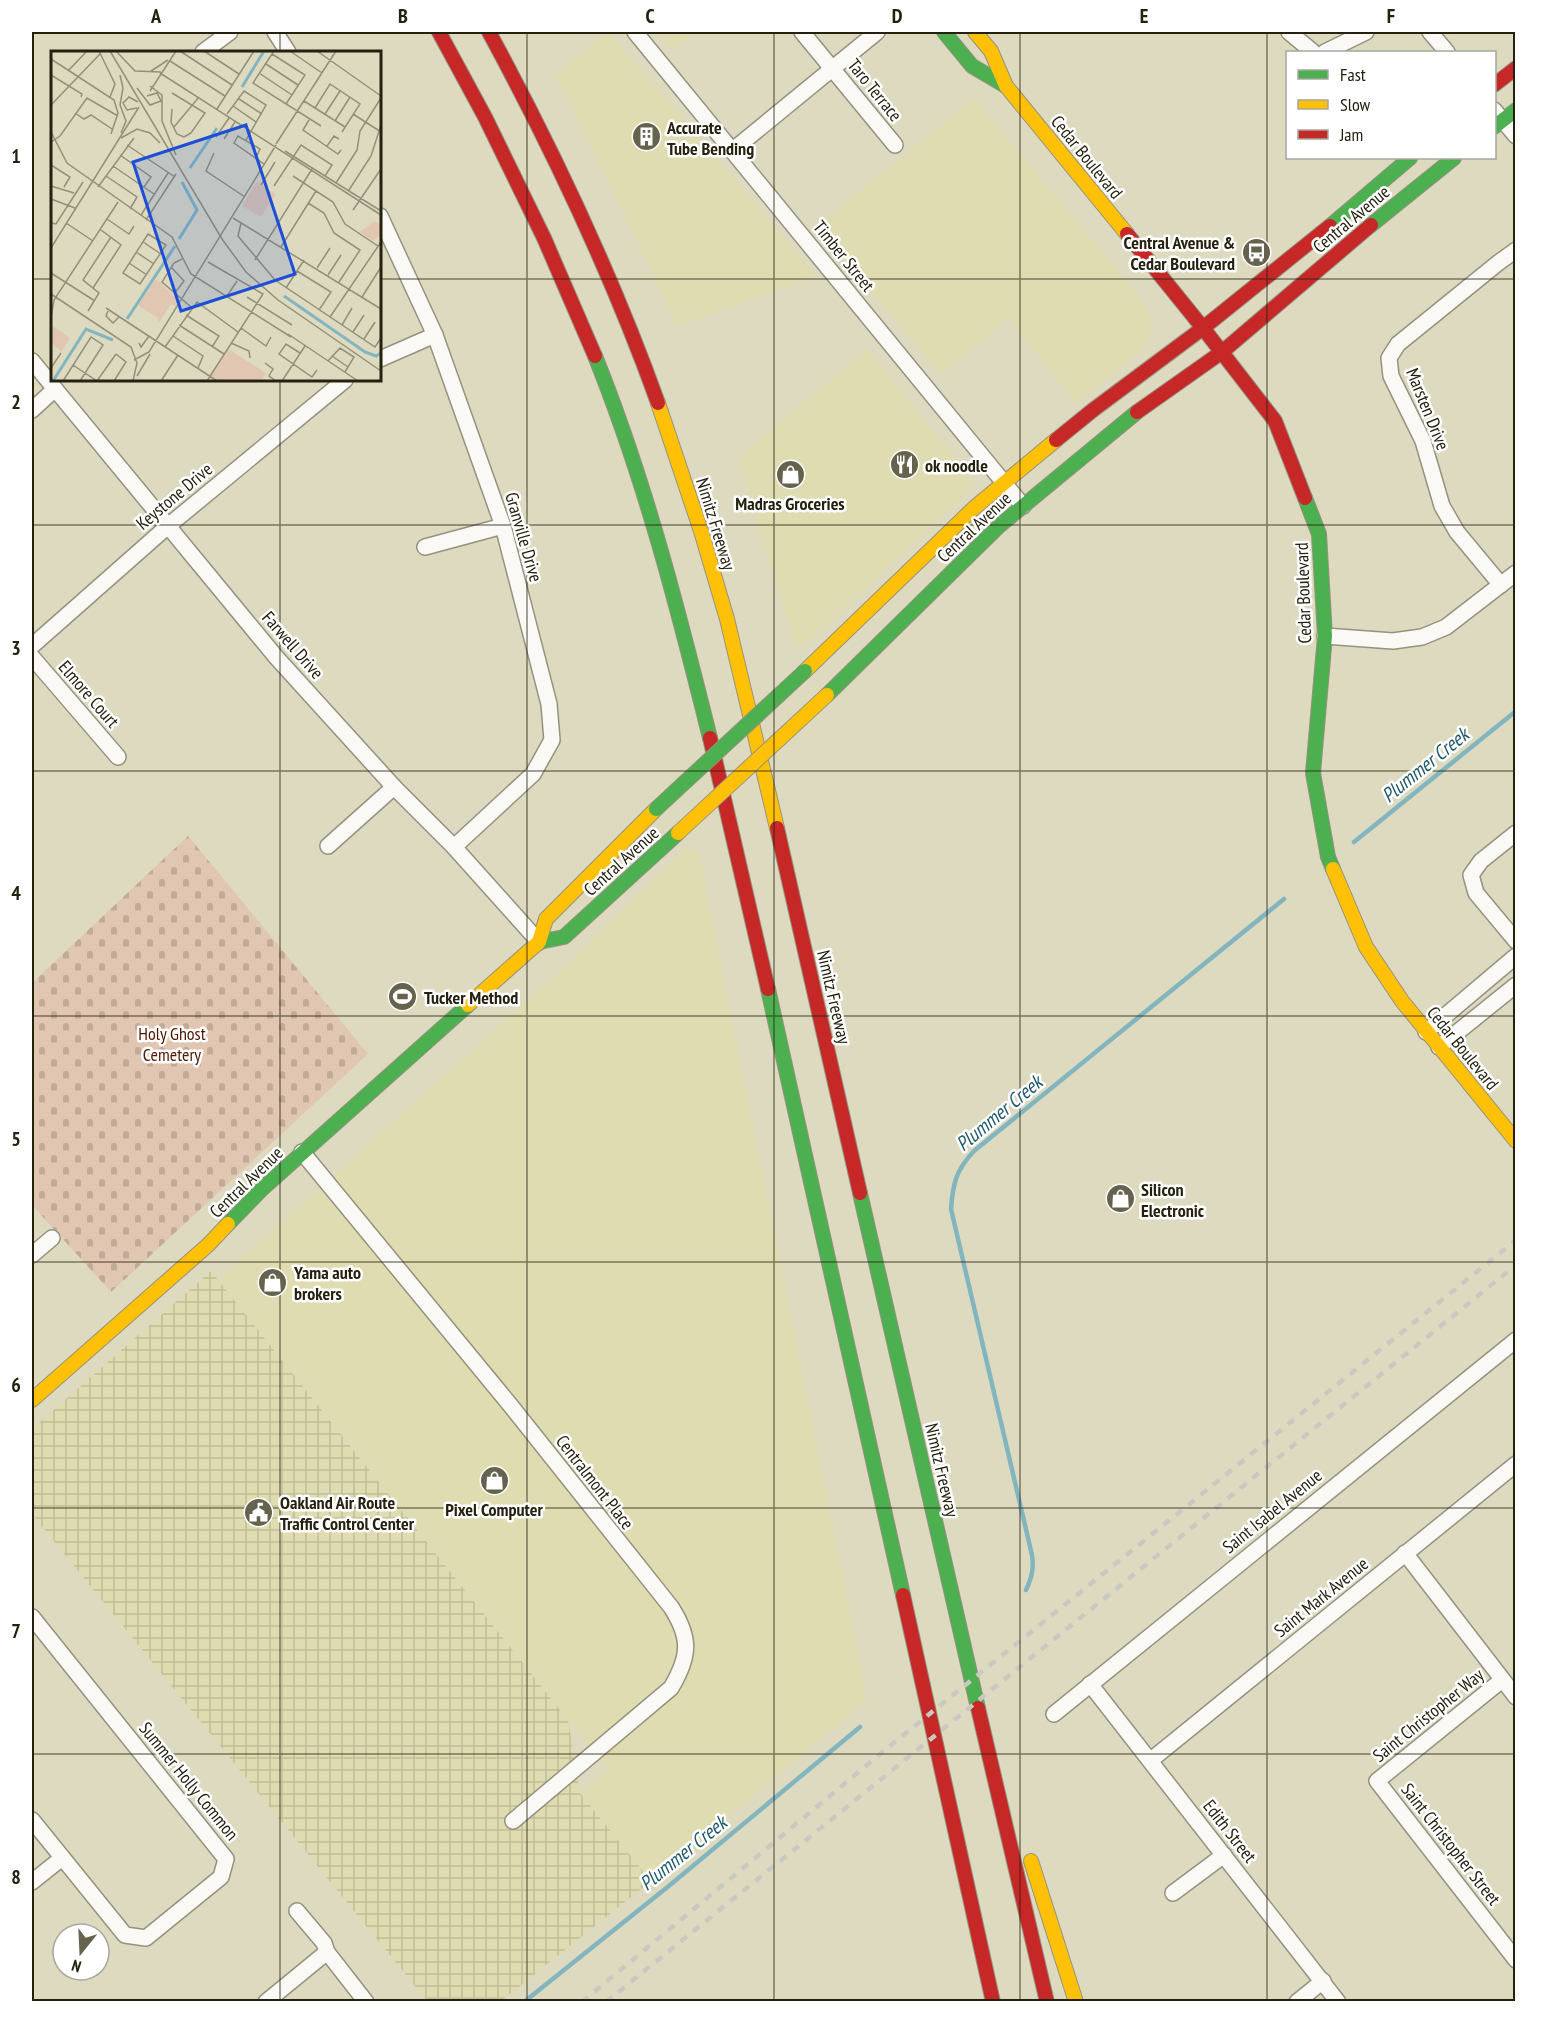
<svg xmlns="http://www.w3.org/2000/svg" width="1547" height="2033" font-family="'PT Sans Narrow',sans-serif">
<defs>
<pattern id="industrial-grid" width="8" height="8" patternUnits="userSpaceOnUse" patternTransform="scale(1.5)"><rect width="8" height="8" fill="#e0dcb1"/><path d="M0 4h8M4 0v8" fill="none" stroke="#c0bc97"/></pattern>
<pattern id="cemetery-stones" width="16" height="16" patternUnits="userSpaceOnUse" patternTransform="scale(1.5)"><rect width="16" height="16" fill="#e1c6b1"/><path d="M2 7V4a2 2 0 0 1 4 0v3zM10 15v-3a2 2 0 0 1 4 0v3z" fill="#c1aa97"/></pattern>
</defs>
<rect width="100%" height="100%" fill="#dddac0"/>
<g fill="#e0dcb1">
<path d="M607,32H609L817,276L678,326L556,75Z"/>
<path d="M658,32H696L673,51Z"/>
<path d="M974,98L1138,295L1151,316V334L1140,351L1076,403L1009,318L941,375L817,226Z"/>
<path d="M867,349L969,475L972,481L971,487L968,492L797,652L738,458Z"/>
<path d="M686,848L699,852L867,1700L651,1881L580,1793L608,1769L219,1279L571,961Z"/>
</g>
<path fill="url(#industrial-grid)" d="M211,1271L568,1720L580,1793L651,1881L501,2001H427L32,1514V1429Z"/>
<path fill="url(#cemetery-stones)" d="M188,836L368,1054L111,1292L32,1205V983Z"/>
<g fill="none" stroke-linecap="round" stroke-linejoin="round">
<g stroke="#83b5bf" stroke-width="4.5">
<path d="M1354,842L1516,711"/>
<path d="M1026,1590C1032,1577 1034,1568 1032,1555L951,1209C953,1183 956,1170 974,1151L1284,899"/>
<path d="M524,2002L670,1885L860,1727"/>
</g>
<defs>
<g id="street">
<path d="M275,32L288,52"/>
<path d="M635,32L1023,506"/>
<path d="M802,32L895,145"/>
<path d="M1289,32L1313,52"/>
<path d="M1430,32L1447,52"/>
<path d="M203,52L230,32"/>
<path d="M1325,52L1366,32"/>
<path d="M1494,110L1516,136"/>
<path d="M733,150L877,32"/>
<path d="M380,216L435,335L503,526L549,704L552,740L533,774L454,847"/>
<path d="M380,359L435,335"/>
<path d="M32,361L276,657L394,787L454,847L539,942"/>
<path d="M32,410L55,389"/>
<path d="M425,547L503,526"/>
<path d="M1501,585L1457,532L1442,506L1423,441L1391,376L1389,358L1398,344L1498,263L1516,250"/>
<path d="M1325,636L1393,641L1422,637L1446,627L1516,573"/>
<path d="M32,646L168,526L345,380"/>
<path d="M32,657L118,757"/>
<path d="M1516,833L1481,861L1471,875L1476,893L1516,941"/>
<path d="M328,846L394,787"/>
<path d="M1426,1032L1516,956"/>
<path d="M1439,1047L1516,985"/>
<path d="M302,1152L511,1406L671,1607C691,1638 690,1656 671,1688L513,1821"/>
<path d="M32,1255L52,1238"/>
<path d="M1405,1553L1516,1697"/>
<path d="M32,1617L226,1859L221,1877L146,1938L125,1935L32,1820"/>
<path d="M1502,1680L1377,1781L1516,1960"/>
<path d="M1090,1684L1338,2002"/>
<path d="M1054,1714L1516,1340"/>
<path d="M1151,1760L1516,1464"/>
<path d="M32,1882L62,1858"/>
<path d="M1173,1893L1224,1855"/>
<path d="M297,1911L324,1943L327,1952L366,2002"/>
<path d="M266,2002L327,1952"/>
<path d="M1297,2002L1323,1981"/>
</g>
<g id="fast">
<path d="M944,32L972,66L1006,86"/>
<path d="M1494,127L1516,110"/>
<path d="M1371,225L1454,158"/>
<path d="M1330,226L1410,158"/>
<path d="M595,356C645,480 678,609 710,738"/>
<path d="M1305,498L1319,534L1325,636L1313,773L1328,857L1333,869"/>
<path d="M827,695L999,526L1137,412"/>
<path d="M539,942L564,937L678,833"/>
<path d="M768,989L903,1595"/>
<path d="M860,1193L978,1708"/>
<path d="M228,1224L262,1189L468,1005"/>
</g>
<g id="slow">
<path d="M975,32L991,51L1006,86L1127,234"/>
<path d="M658,403L701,531L727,619L777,828"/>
<path d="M805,671L974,508L1056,440"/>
<path d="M1333,869L1366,947L1402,1001L1516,1141"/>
<path d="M468,1005L539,942L546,919L656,809"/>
<path d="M32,1400L208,1245L228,1224"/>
<path d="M1031,1861L1076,2002"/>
</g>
<g id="jam">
<path d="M439,32L485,117L544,238L595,356"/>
<path d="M489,32C554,152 612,275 658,403"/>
<path d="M1494,85L1516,68"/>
<path d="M1127,234L1203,328L1275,421L1305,498"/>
<path d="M1137,412L1222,352L1371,225"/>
<path d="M1056,440L1093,410L1203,328L1330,226"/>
<path d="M710,738L768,989"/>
<path d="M777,828L860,1193"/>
<path d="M903,1595L993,2002"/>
<path d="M978,1708L1047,2002"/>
</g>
</defs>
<use href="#street" stroke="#95927f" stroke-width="18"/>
<use href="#fast" stroke="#95927f" stroke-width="16"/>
<use href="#slow" stroke="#95927f" stroke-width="16"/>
<use href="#jam" stroke="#95927f" stroke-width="16"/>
<use href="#street" stroke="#faf9f6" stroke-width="15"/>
<use href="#fast" stroke="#4caf50" stroke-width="14"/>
<use href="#slow" stroke="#ffc107" stroke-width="14"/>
<use href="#jam" stroke="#c62828" stroke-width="14"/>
<g stroke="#c9c9c2" stroke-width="4.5" stroke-dasharray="8 8" stroke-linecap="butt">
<path d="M582,2002L885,1750L1516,1240"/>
<path d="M606,2002L1516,1265"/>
</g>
<defs>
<path id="fast-bridge" d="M656,809L805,671"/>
<path id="slow-bridge" d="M678,833L827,695"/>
</defs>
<use href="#fast-bridge" stroke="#95927f" stroke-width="16" stroke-linecap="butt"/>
<use href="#slow-bridge" stroke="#95927f" stroke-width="16" stroke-linecap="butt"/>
<use href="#fast-bridge" stroke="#4caf50" stroke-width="14"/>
<use href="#slow-bridge" stroke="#ffc107" stroke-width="14"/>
</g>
<path fill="none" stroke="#24210f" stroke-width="1.5" stroke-opacity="0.55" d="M280,32V52M527,32V2002M774,32V2002M1020,32V2002M1267,32V2002M32,279H52M380,279H1516M280,380V2002M32,525H1516M32,771H1516M32,1016H1516M32,1262H1516M32,1508H1516M32,1754H1516"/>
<defs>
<symbol id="building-disc" viewBox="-11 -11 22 22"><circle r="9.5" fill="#65624d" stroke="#fff"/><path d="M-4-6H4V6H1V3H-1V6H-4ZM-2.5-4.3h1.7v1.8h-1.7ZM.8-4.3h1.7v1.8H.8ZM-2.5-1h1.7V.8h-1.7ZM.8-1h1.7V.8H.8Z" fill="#fff"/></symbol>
<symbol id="bus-disc" viewBox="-11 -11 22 22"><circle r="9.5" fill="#65624d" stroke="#fff"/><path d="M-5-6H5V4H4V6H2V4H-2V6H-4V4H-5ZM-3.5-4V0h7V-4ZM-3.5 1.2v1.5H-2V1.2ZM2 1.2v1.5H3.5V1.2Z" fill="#fff"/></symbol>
<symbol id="restaurant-disc" viewBox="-11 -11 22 22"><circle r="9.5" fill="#65624d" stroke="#fff"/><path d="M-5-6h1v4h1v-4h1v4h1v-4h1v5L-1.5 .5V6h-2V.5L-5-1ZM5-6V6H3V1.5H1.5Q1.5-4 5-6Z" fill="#fff"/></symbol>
<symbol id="shop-disc" viewBox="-11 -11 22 22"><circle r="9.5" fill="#65624d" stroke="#fff"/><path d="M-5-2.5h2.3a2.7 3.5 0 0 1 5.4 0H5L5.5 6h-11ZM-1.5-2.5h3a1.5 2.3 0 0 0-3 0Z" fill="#fff"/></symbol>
<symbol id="stadium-disc" viewBox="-11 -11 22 22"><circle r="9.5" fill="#65624d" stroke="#fff"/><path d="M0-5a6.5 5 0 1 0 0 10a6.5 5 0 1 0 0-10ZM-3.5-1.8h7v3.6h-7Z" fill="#fff"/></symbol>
<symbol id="civic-disc" viewBox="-11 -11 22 22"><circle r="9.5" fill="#65624d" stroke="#fff"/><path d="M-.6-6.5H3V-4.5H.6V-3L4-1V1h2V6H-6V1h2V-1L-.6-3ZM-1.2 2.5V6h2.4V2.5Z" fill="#fff"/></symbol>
</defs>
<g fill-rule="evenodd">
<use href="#building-disc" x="630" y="120" width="33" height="33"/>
<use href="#bus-disc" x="1240" y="236" width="33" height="33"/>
<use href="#restaurant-disc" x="888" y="448" width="33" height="33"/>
<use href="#shop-disc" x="774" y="458" width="33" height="33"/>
<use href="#stadium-disc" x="386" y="980" width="33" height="33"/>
<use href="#shop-disc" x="1104" y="1182" width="33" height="33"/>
<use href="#shop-disc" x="256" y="1266" width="33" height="33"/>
<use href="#shop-disc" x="478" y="1464" width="33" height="33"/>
<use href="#civic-disc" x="242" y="1496" width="33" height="33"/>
</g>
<g text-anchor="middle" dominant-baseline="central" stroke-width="5" stroke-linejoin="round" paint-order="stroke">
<g font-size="18" fill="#24210f" stroke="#fff">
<text transform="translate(875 90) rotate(51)">Taro Terrace</text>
<text transform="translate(1087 157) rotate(51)">Cedar Boulevard</text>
<text transform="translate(1351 219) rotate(-40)">Central Avenue</text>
<text transform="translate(844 256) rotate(51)">Timber Street</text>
<text transform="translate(1428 409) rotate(68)">Marsten Drive</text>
<text transform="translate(174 496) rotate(-40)">Keystone Drive</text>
<text transform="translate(716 524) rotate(73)">Nimitz Freeway</text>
<text transform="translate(974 527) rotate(-43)">Central Avenue</text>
<text transform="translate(524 537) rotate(74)">Granville Drive</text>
<text transform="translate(1303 593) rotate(-92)">Cedar Boulevard</text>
<text transform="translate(293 645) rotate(49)">Farwell Drive</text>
<text transform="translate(89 694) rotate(49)">Elmore Court</text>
<text transform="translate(621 861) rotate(-42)">Central Avenue</text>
<text transform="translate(834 997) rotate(77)">Nimitz Freeway</text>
<text transform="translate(1463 1048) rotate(51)">Cedar Boulevard</text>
<text transform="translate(246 1182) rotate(-44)">Central Avenue</text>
<text transform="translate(942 1470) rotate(77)">Nimitz Freeway</text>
<text transform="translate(595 1482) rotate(52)">Centralmont Place</text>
<text transform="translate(1272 1511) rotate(-39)">Saint Isabel Avenue</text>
<text transform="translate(1321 1597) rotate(-39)">Saint Mark Avenue</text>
<text transform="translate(1428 1715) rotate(-39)">Saint Christopher Way</text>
<text transform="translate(189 1781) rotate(51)">Summer Holly Common</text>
<text transform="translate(1230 1831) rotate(52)">Edith Street</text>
<text transform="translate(1451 1844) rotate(52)">Saint Christopher Street</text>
</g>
<g font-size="18" font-weight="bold" fill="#24210f" stroke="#fff" text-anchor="start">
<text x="667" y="127">Accurate<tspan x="667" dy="21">Tube Bending</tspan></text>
<text x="1235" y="242" text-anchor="end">Central Avenue &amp;<tspan x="1235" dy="21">Cedar Boulevard</tspan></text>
<text x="925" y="465">ok noodle</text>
<text x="790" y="503" text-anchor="middle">Madras Groceries</text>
<text x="424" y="997">Tucker Method</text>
<text x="1141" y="1189">Silicon<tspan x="1141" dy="21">Electronic</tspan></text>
<text x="294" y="1272">Yama auto<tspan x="294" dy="21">brokers</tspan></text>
<text x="280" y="1502">Oakland Air Route<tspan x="280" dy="21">Traffic Control Center</tspan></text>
<text x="494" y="1509" text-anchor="middle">Pixel Computer</text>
</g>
<g font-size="18" fill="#4f1800" stroke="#fff">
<text x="172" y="1033">Holy Ghost<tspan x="172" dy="21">Cemetery</tspan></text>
</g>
<g font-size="20" font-style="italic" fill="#1f596c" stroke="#fff">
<text transform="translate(1425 765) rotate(-39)">Plummer Creek</text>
<text transform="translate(999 1113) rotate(-40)">Plummer Creek</text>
<text transform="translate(683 1853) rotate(-39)">Plummer Creek</text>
</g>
</g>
<g transform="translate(51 51)">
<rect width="330" height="330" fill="#dddac0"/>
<path d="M98,238L120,253L107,273V267L87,254Z" fill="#e1c6b1"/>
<path d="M205,131L225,143L210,166L191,155Z" fill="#e1c6b1"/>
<path d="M323,170L330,174V183L322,190L309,181ZM105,228L128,250L125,256L98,238ZM0,274L19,287L11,300L0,293ZM177,298L215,322L210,330H168L160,325Z" fill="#e1c6b1"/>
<path fill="none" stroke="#83b5bf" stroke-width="3" d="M191,36L213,0M139,117L166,77M128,188L146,159L131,131M233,245L314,301L325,305L330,302M76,268L124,195M2,330L35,278L62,289"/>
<path fill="none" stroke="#939079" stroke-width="1.5" d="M48,0L64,33L59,46M59,0L171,188L195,221L227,249L330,320M65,0L84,20L110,21M129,0L181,34M153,0L188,23M223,0L202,32L270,75M239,0L271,22M266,0L330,45M221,3L254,24L235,53M0,8L63,49L67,62L60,83M119,10L174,45M215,13L247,34M17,20L36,0M100,20L117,9M109,22L330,164M208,22L241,44M0,24L31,43L30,46M69,24L72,37L69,54L75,70L70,82M99,35L111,44V70L125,104M86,37L99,54L110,50L106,42L96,45M99,40L125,0M121,42L154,62L140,82L133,86M188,48L211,63M253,50L294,76M0,54L49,3M182,55L205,71M86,57L76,59L72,52L78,46L87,51M264,57L279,33L309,53L291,81M121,58L120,71L126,83L133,86M166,58L203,0M24,62L33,68L40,64L61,78M176,63L193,40L215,54L195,89M274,63L289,40M302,63L330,81M258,69L252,79L287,103L290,99M284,70L299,46M123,76L148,46M0,81L16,112L121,186L140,223L240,286M165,86L178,67M70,87L86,78L99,82L109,92M173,88L184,71M0,91L9,85L36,47L67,65M225,93L285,0M76,94L124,126M276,95L283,85L288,88M234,100L330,160M163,102L155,120L194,146M69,104L100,126L93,136M205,107L209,98L187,85L183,92L213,113M0,114L19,126L13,136M62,115L103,143M55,125L86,146L79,158M242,125L282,151L294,173L327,195M285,132L306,99L309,80L330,47M210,134L224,111M0,135L23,142M223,135L250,94L281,114L274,125M47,136L83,87M298,139L320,105L330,74M0,148L24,157M257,152L273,162L283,182L309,199L288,231M302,159L330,118M90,164L117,122M182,167L330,258M56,168L78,183L83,175M95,169L125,123M0,172L5,173L32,131M15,172L42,190M190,172L187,185L224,229L324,296L330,287M97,183L115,194L89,233L72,222ZM92,191L110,203M230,196L265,140M0,197L88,56M85,201L103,213M131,208L123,212L111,231L140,256M204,209L261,118M78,212L96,224M120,216L133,230L123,243M266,217L279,197M246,220L280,241L268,259M0,222L44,250M277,224L290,204M42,237L70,194L50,179M235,237L253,209M0,243L80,296L86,312L82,330M176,245L186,230M196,246L241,274M311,246L330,216M55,257L166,330M37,260L48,242L32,229L60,186M57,260L55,265L62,272L68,266M135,264L168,285L161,296M0,266L3,249L67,151M279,266L330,191M128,274L173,303M291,274L301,257M190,277L215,295L220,286M302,281L313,264M237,283L307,330M122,285L152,305L147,317M313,288L324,271M88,292L90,296L98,285M180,292L198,300L199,307M114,296L146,251L187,281M249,302L235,293L228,303L261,326L266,319M281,305L297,316M83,309L98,301L225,94M277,310L289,297L303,306L294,321M214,312L222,318L218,325L225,330M22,314L46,330L65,303M0,317L10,302M86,325L99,303M12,330L40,286L52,294L29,330M63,330L75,311L65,303M110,330L127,304M156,330L212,243L157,211M231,330L254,295"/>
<path fill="#1d4ed8" fill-opacity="0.15" stroke="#1d4ed8" stroke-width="3" d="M195,74L244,223L130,260L82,111Z"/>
<rect width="330" height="330" fill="none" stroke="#24210f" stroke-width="3"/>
</g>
<rect width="1547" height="2033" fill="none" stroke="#ffffff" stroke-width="66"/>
<rect x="1286" y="51" width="210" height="108" fill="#ffffff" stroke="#a7a69f" stroke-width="1.5"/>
<rect x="1298" y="70" width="30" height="9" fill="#4caf50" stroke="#a7a69f" stroke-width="1.5"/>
<text x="1340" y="81" font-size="18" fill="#24210f">Fast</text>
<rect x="1298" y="100" width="30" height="9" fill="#ffc107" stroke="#a7a69f" stroke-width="1.5"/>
<text x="1340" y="111" font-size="18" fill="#24210f">Slow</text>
<rect x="1298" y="130" width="30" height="9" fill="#c62828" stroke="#a7a69f" stroke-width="1.5"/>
<text x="1340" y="141" font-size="18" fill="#24210f">Jam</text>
<g transform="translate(81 1952) rotate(198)"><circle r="28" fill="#ffffff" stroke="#a7a69f" stroke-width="1.5"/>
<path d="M0-4.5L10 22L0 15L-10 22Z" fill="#65624d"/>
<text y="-9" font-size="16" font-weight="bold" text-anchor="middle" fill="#24210f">N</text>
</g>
<rect x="33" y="33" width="1481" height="1967" fill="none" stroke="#24210f" stroke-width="2"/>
<g font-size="20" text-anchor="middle" font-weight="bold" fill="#24210f">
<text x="156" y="23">A</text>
<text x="403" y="23">B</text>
<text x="650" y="23">C</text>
<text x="897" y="23">D</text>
<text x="1144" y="23">E</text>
<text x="1391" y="23">F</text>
<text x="16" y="163">1</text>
<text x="16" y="409">2</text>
<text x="16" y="655">3</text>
<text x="16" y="900">4</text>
<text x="16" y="1146">5</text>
<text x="16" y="1392">6</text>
<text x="16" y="1638">7</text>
<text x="16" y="1884">8</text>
</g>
</svg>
